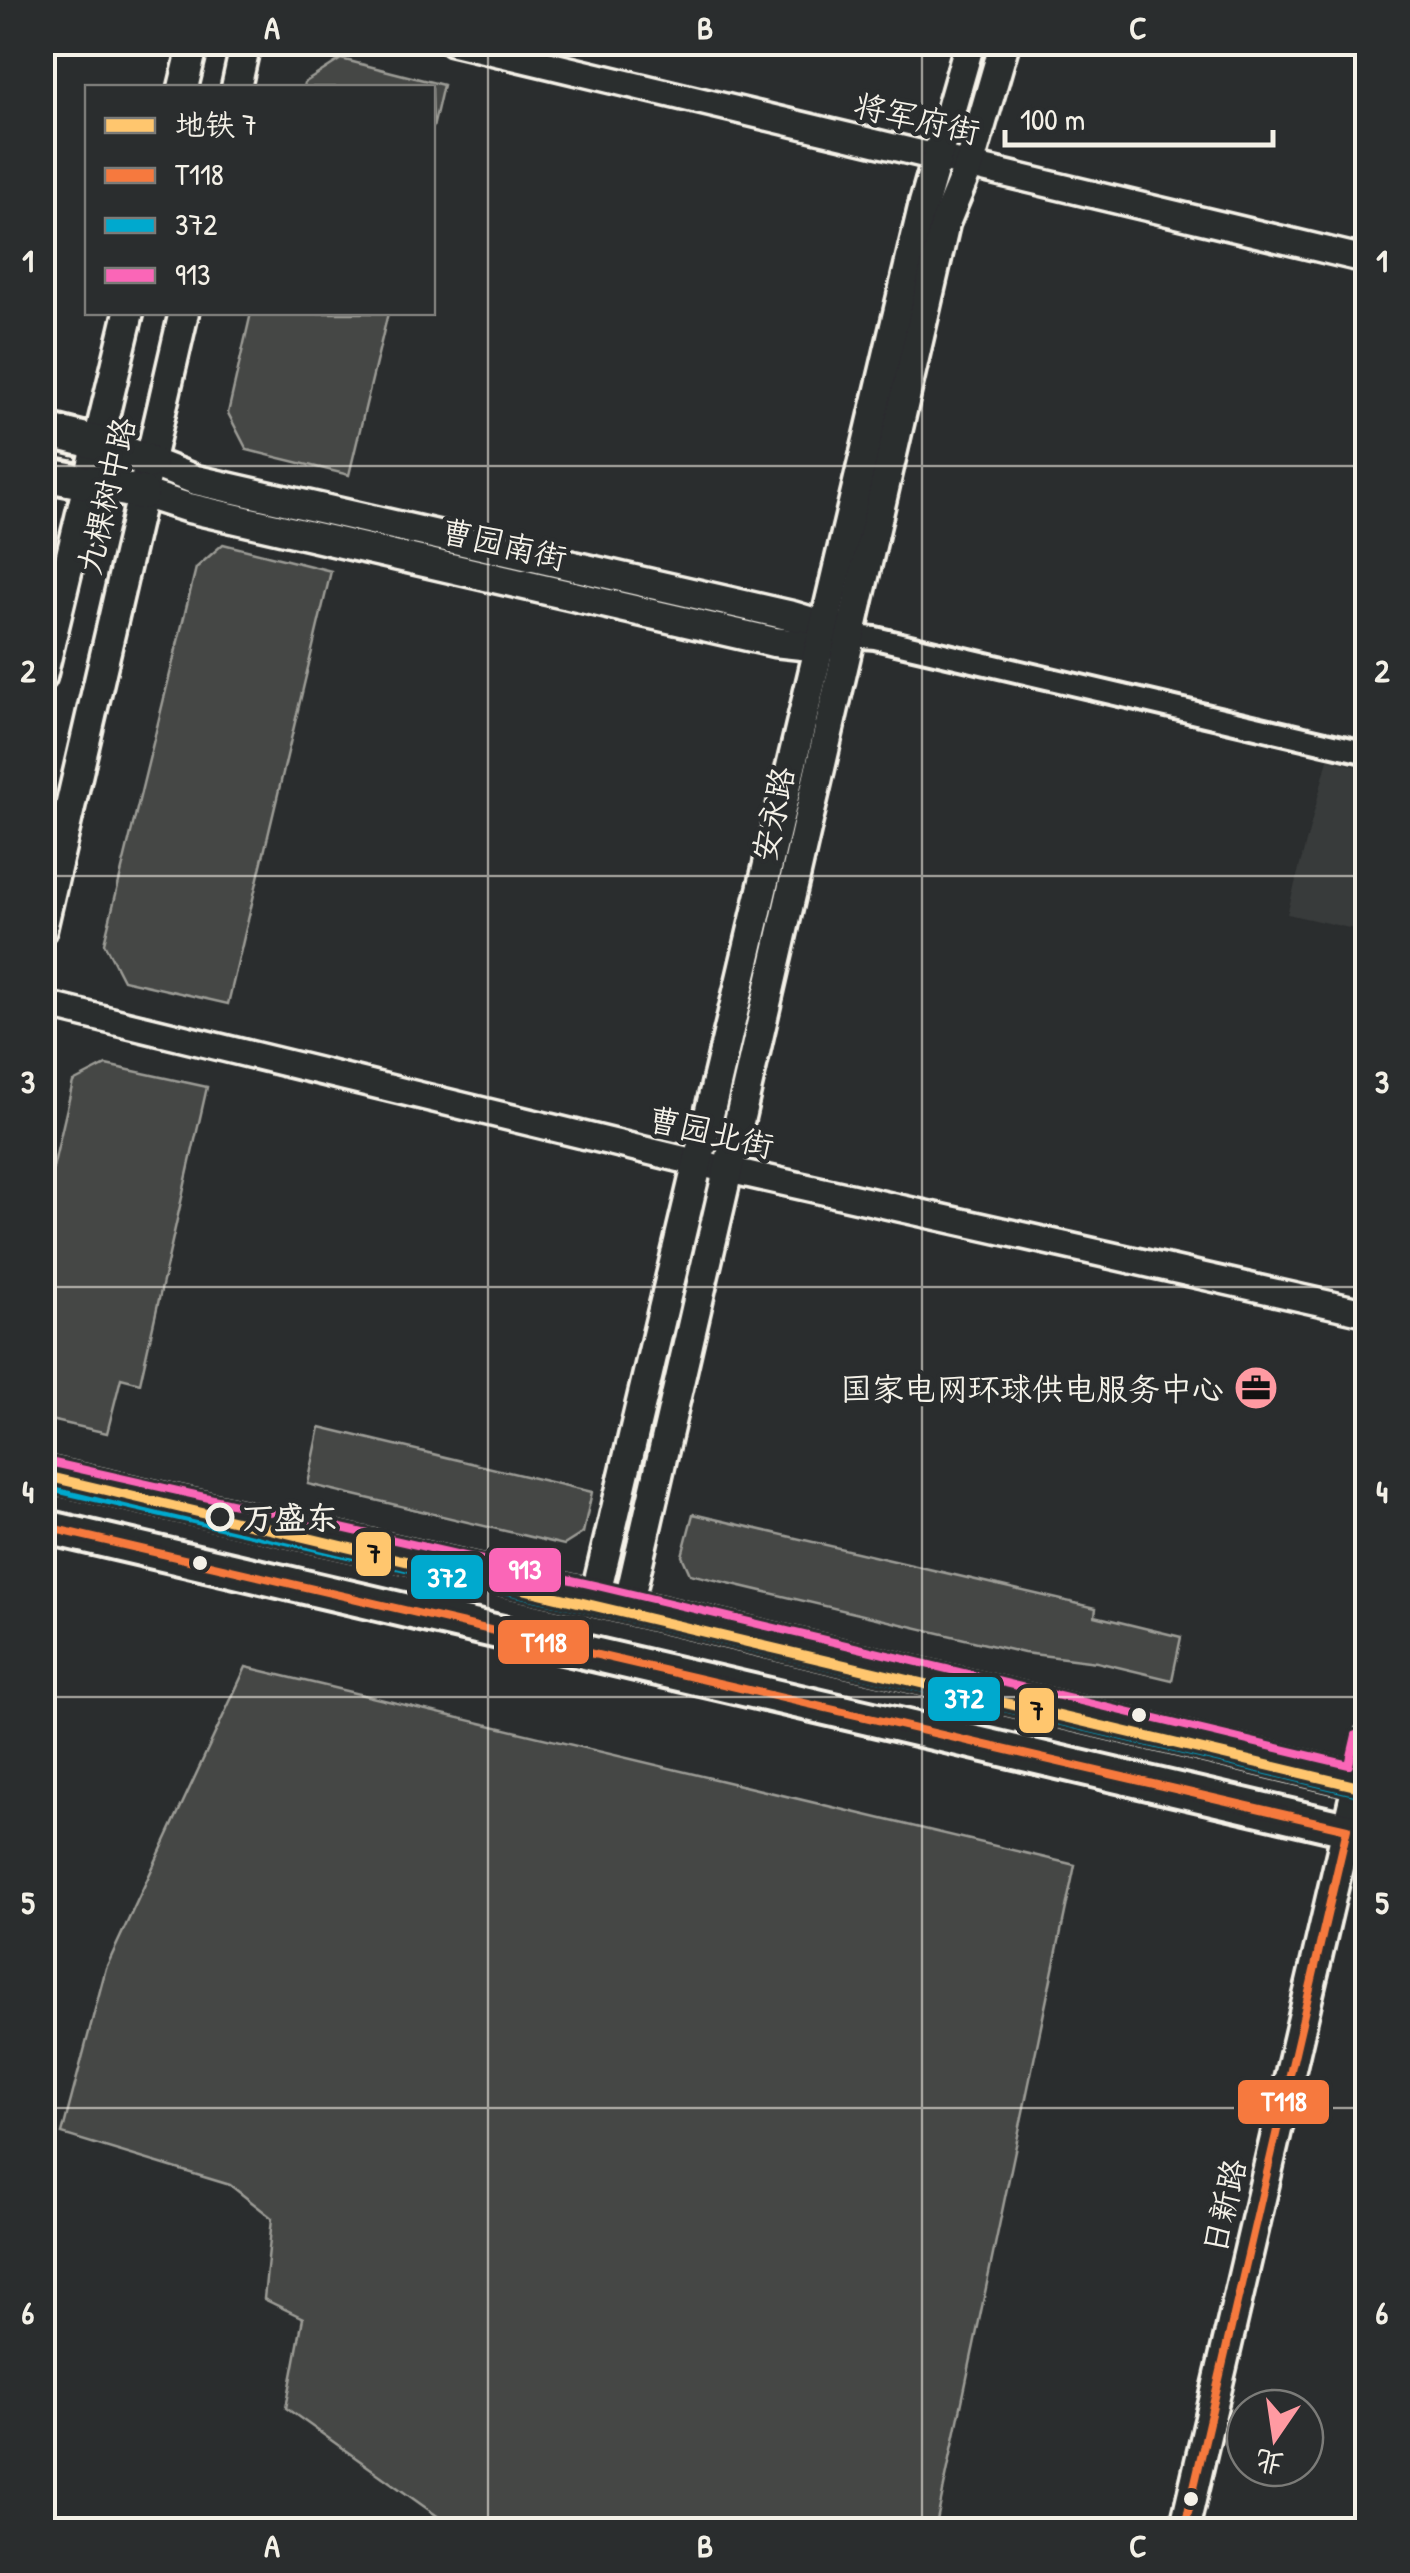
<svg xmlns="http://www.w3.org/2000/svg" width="1410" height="2573" font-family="'Patrick Hand','LXGW WenKai TC',sans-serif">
<rect width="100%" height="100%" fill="#2a2d2e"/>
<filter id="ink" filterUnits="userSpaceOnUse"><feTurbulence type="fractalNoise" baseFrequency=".01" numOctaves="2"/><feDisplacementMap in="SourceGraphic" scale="20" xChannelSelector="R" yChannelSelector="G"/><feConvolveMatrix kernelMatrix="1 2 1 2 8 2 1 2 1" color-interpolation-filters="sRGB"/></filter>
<g filter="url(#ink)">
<path fill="#373a3a" d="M1328,759L1367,769V932L1287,914Z"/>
<g fill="#444645" stroke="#9c9c96" stroke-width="2.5">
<path d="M341,59L443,85L433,128L432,88L303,87L304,83Z"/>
<path d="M251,313H388L349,475L247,450L228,413Z"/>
<path d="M223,544L331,571L228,1004L123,980L104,943L196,568Z"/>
<path d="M106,1065L207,1087L140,1383L121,1378L107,1433L42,1418L43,1211L73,1082Z"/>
<path d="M320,1427L592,1492L583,1533L564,1545L308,1484Z"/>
<path d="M693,1514L1096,1608L1095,1616L1181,1637L1172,1680L1097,1662L1024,1653L690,1574L682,1556Z"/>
<path d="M246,1667L1075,1865L935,2530H457L286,2408L303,2318L264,2299L272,2218L230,2185L62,2134L106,1968Z"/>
</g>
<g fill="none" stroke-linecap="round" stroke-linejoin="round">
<defs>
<path id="minor" d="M852,636L875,638L1368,753"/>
<g id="tertiary">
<path d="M452,42L1368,260"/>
<path d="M42,1004L698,1163L1368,1313"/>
</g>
<g id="secondary">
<path d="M183,88L194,42"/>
<path d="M236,88L246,42"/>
<path d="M150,462L196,480L792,616L842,631"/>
<path d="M142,493L189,508L774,642L820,647L836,641"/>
<path d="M42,677L129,312"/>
<path d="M42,929L184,312"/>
<path d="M595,1598L924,203L970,42"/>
<path d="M628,1606L945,223L970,163L1005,42"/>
<path d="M1184,2530L1368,1738"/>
</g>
<g id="primary">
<path d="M42,429L98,443L150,462"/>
<path d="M42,474L142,493"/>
<path d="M42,1473L595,1598L1368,1783"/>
<path d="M42,1526L1368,1834"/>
</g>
</defs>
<use href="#minor" stroke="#f4f1e8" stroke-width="28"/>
<use href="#tertiary" stroke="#f4f1e8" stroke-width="32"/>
<use href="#secondary" stroke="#f4f1e8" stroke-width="35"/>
<use href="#primary" stroke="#f4f1e8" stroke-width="40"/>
<use href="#minor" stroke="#2a2d2e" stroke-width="20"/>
<use href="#tertiary" stroke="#2a2d2e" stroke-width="25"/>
<use href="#secondary" stroke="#2a2d2e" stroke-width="28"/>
<use href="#primary" stroke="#2a2d2e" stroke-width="32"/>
<defs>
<path id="bus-1" d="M42,1526L1347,1829L1184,2530"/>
<path id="bus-2" d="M42,1486L592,1610L1355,1792L1368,1788"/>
<path id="bus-3" d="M45,1461L598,1586L1349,1765L1356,1735"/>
</defs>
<use href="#bus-1" stroke="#2a2d2e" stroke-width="15"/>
<use href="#bus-2" stroke="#2a2d2e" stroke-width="15"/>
<use href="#bus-3" stroke="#2a2d2e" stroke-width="15"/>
<use href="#bus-1" stroke="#f6793e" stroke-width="8"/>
<use href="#bus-2" stroke="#00a9ce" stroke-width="8"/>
<use href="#bus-3" stroke="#fa66b7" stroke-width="8"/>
<defs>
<path id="metro-1" d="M42,1475L1368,1789"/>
</defs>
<use href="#metro-1" stroke="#2a2d2e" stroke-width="18"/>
<use href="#metro-1" stroke="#ffc66e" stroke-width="10"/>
</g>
</g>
<path fill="none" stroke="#f4f1e8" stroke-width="2.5" stroke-opacity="0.55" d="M488,42V2530M922,42V2530M42,466H1368M42,876H1368M42,1287H1368M42,1697H1368M42,2108H1368"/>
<defs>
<symbol id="office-disc" viewBox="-11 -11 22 22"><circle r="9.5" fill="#ff9aa2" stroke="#2a2d2e"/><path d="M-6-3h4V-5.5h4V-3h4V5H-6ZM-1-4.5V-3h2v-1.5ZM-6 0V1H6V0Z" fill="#111"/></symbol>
</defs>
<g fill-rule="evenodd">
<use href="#office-disc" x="1231" y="1363" width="50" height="50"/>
</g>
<circle fill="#2a2d2e" stroke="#f4f1e8" stroke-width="5" cx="220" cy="1517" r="12"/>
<g fill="#f4f1e8" stroke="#2a2d2e" stroke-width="4">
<circle cx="200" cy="1563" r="9"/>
<circle cx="1139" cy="1715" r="9"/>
<circle cx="1191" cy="2499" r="9"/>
</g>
<g text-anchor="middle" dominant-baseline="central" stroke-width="9" stroke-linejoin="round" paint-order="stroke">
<g font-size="32" fill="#f4f1e8" stroke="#2a2d2e">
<text transform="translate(917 118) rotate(13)">将军府街</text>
<text transform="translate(106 496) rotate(-77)">九棵树中路</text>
<text transform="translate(504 544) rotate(13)">曹园南街</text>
<text transform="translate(773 814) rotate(-78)">安永路</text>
<text transform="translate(711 1132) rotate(13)">曹园北街</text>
<text transform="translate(1224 2206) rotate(-77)">日新路</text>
</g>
<g font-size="32" fill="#f4f1e8" stroke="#2a2d2e" text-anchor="end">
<text x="1224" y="1388">国家电网环球供电服务中心</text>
</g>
<g font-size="32" font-weight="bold" fill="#f4f1e8" stroke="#2a2d2e" text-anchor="start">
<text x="242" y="1517">万盛东</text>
</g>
</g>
<g stroke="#2a2d2e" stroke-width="4">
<rect x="354" y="1530" width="39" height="48" rx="10" fill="#ffc66e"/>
<rect x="487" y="1546" width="76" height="48" rx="10" fill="#fa66b7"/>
<rect x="409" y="1553" width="76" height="48" rx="10" fill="#00a9ce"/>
<rect x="496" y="1618" width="95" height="48" rx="10" fill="#f6793e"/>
<rect x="926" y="1675" width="76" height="48" rx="10" fill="#00a9ce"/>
<rect x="1017" y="1686" width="39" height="49" rx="10" fill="#ffc66e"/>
<rect x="1236" y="2078" width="95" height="48" rx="10" fill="#f6793e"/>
</g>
<g font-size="28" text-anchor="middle" font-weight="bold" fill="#fff">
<text x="525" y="1579">913</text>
<text x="447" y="1587">372</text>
<text x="544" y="1652">T118</text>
<text x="964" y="1708">372</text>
<text x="1284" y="2111">T118</text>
</g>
<g font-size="28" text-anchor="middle" font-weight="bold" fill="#111">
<text x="374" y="1563">7</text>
<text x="1037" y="1720">7</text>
</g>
<rect width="1410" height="2573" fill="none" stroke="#2a2d2e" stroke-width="110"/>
<rect x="85" y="85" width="350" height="230" fill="#2a2d2e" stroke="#7b7b78" stroke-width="2.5"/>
<rect x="105" y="118" width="50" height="15" fill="#ffc66e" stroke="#7b7b78" stroke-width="2.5"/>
<text x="175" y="135" font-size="30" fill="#f4f1e8">地铁 7</text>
<rect x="105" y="168" width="50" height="15" fill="#f6793e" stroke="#7b7b78" stroke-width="2.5"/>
<text x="175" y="185" font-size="30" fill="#f4f1e8">T118</text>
<rect x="105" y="218" width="50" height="15" fill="#00a9ce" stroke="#7b7b78" stroke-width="2.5"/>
<text x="175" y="235" font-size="30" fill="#f4f1e8">372</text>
<rect x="105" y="268" width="50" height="15" fill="#fa66b7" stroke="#7b7b78" stroke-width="2.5"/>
<text x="175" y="285" font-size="30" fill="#f4f1e8">913</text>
<g transform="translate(1275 2438) rotate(193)"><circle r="48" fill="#2a2d2e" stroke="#7b7b78" stroke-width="2.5"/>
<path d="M0-8L18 38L0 25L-18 38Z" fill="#ff9aa2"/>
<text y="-15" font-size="28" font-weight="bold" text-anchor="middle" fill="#f4f1e8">北</text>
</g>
<path d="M1005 130v15h268v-15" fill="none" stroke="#f4f1e8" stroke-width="5"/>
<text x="1020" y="130" font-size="30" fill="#f4f1e8" stroke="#2a2d2e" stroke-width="8" paint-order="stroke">100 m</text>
<rect x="55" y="55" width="1300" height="2463" fill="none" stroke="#f4f1e8" stroke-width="4"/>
<g font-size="32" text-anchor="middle" font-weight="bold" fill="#f4f1e8">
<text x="272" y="39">A</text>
<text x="705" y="39">B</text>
<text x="1138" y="39">C</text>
<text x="28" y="272">1</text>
<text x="1382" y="272">1</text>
<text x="28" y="682">2</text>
<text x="1382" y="682">2</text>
<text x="28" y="1093">3</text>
<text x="1382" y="1093">3</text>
<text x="28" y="1503">4</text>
<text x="1382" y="1503">4</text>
<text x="28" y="1914">5</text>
<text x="1382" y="1914">5</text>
<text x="28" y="2324">6</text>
<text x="1382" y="2324">6</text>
<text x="272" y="2557">A</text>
<text x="705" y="2557">B</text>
<text x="1138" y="2557">C</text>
</g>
</svg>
